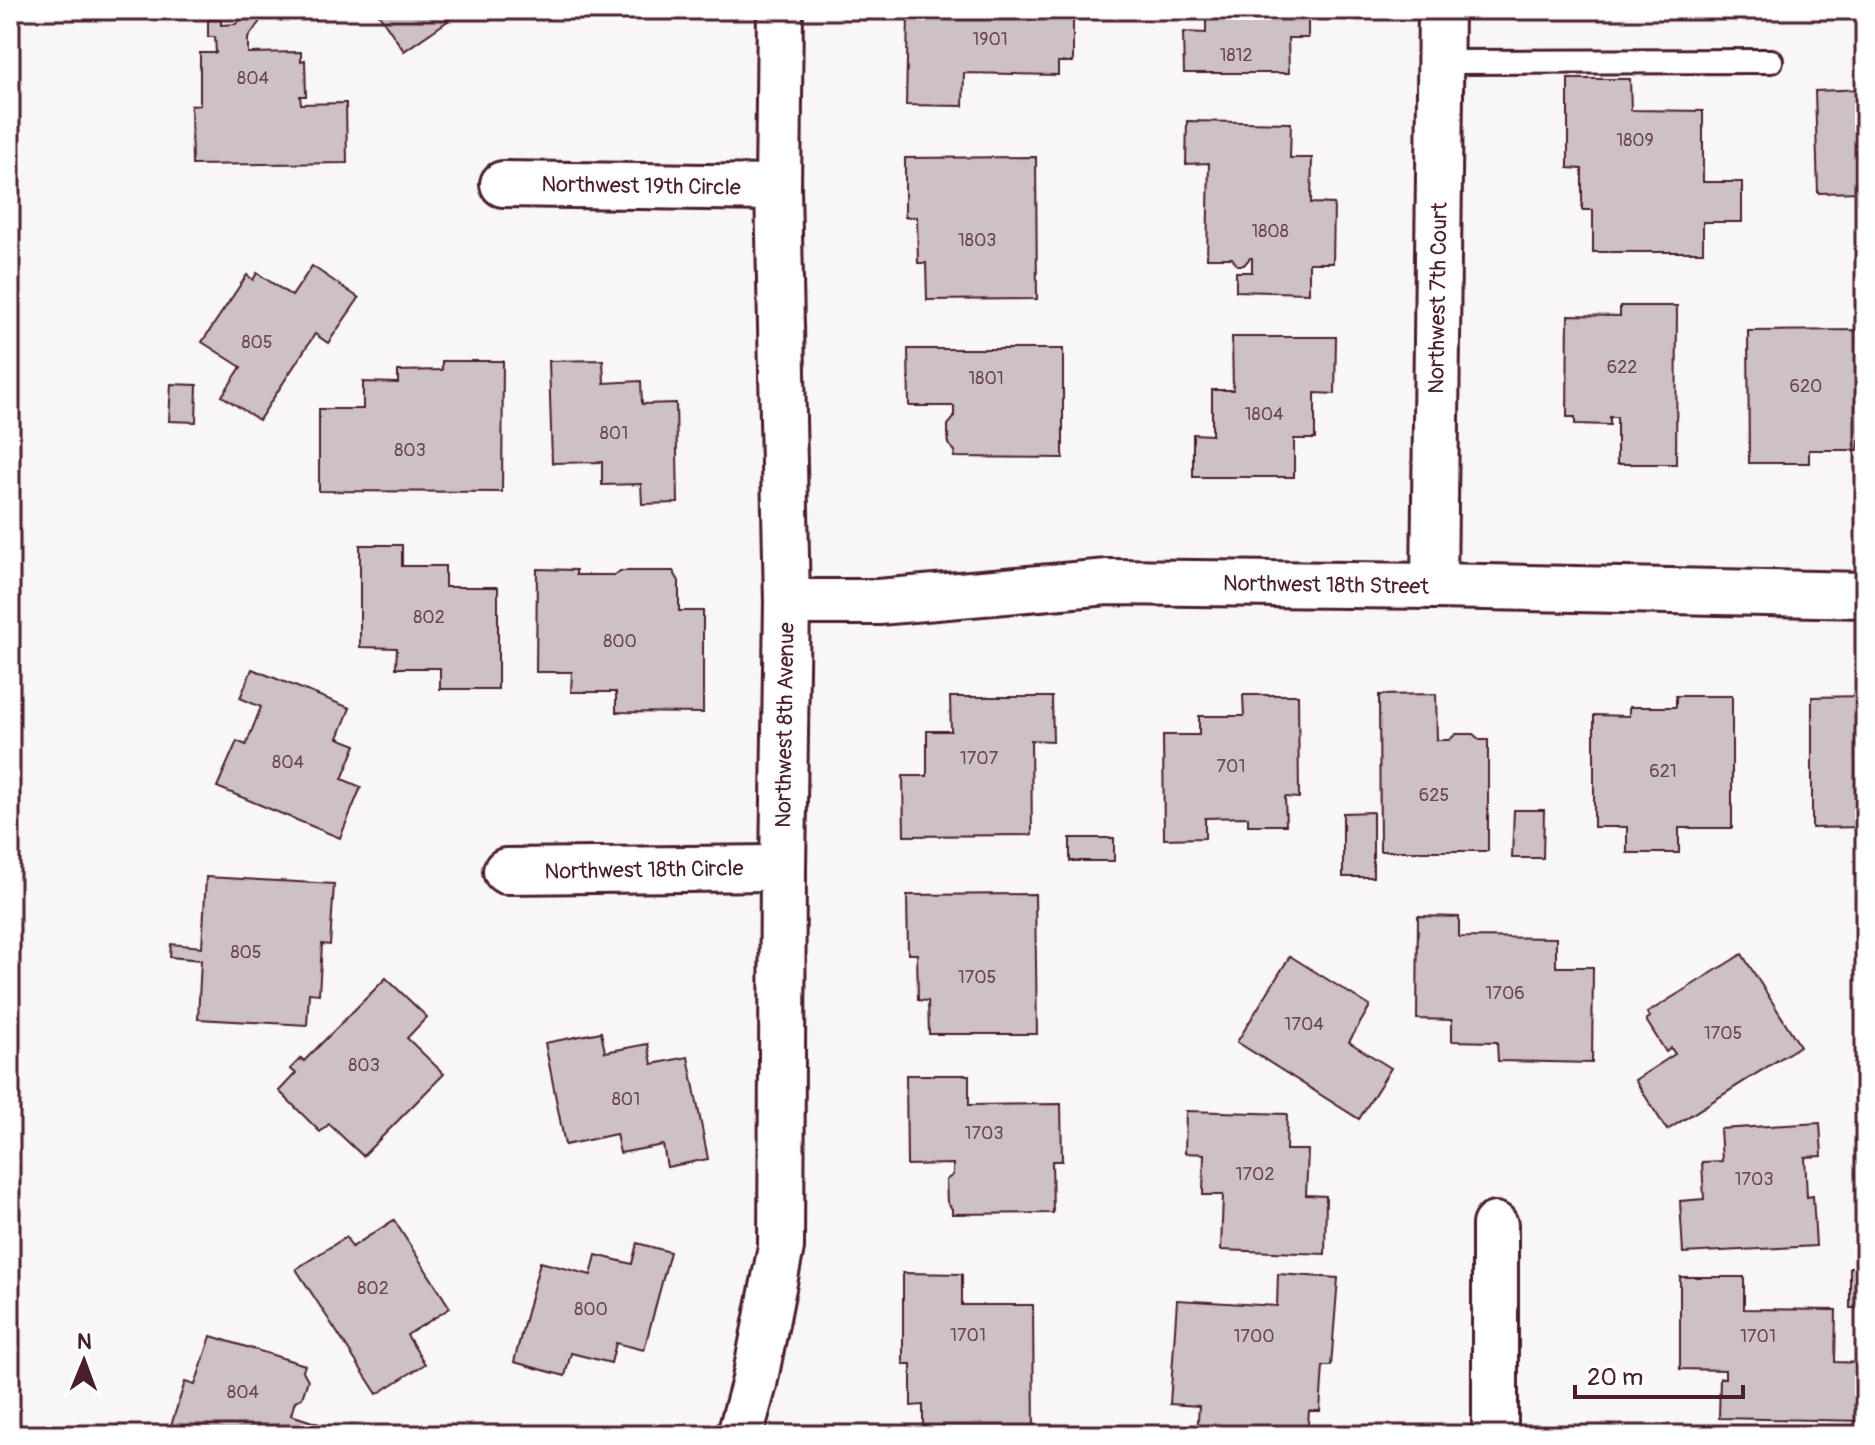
<svg xmlns="http://www.w3.org/2000/svg" width="1875" height="1445" font-family="Pangolin,sans-serif">
<rect width="100%" height="100%" fill="#f8f6f7"/>
<filter id="ink" filterUnits="userSpaceOnUse"><feTurbulence type="fractalNoise" baseFrequency=".0125" numOctaves="2"/><feDisplacementMap in="SourceGraphic" scale="16" xChannelSelector="R" yChannelSelector="G"/><feConvolveMatrix kernelMatrix="1 2 1 2 8 2 1 2 1" color-interpolation-filters="sRGB"/></filter>
<g filter="url(#ink)">
<g fill="#cdc1c4" stroke="#4a1f2b" stroke-width="2">
<path d="M247,10H259L265,14L248,38V53L301,52V61L305,60L306,96H300L301,104L346,103L347,163L192,165L191,106L200,105V53H216L215,37H208V20H221V25L236,24Z"/>
<path d="M376,10H447L452,18L404,51Z"/>
<path d="M948,10H1073V62H1058V75L964,73L963,106L906,105L908,16L948,17Z"/>
<path d="M1206,10H1308V38H1288L1289,73H1184L1183,32L1206,33Z"/>
<path d="M1568,79H1630L1631,110L1703,111V182H1742V222H1703V252H1593V210H1582V169L1568,168Z"/>
<path d="M1865,89V192L1818,193L1815,91Z"/>
<path d="M1187,121L1291,123L1290,158H1312L1311,203L1334,204L1333,263H1309V293L1236,291V272H1252V258H1250L1244,265H1237L1232,258H1207L1209,163L1186,164Z"/>
<path d="M1036,157L1037,299L927,300L926,263H918L917,217H905V158Z"/>
<path d="M312,266L359,298L328,343L315,334L259,420L222,396L241,367L202,342L247,275L253,280L257,273L292,296Z"/>
<path d="M1620,306H1677L1676,464H1617V417H1610V425L1575,424V417H1567L1568,315L1620,316Z"/>
<path d="M1865,330V440H1859L1858,450H1809V463H1749L1748,331Z"/>
<path d="M1232,337H1336L1335,394L1315,393V439H1294V477H1193V434L1212,435V390H1233Z"/>
<path d="M908,349H1063V458L954,457L955,451L948,444V425L954,418V406H909Z"/>
<path d="M603,360L604,383L641,381L642,404L676,403L678,503L642,504L641,484L602,485V462L552,463L549,361Z"/>
<path d="M442,361H503L502,492L319,491V409H363V382L398,383V371L442,370Z"/>
<path d="M171,384L197,385L196,422L169,421Z"/>
<path d="M360,545H402V566H445V587H498V689H440V668H396L397,648L360,647Z"/>
<path d="M537,569L576,570V575H615L620,571H673L679,581V611H703V713L616,712V692H571L572,672H536Z"/>
<path d="M252,669L350,708L338,738L356,745L342,779L361,787L340,838L217,787L237,741L246,745L261,707L240,698Z"/>
<path d="M1436,694L1437,740H1449L1456,734H1473L1480,740H1488V851H1380L1379,695Z"/>
<path d="M1243,695H1298L1299,798L1285,797L1286,825H1248V817L1205,818V838L1164,839L1163,735H1199V716H1244Z"/>
<path d="M1676,696H1732V828H1679V853H1627V827H1594V715L1629,716V707H1676Z"/>
<path d="M1865,696V856H1861V827L1812,828V697Z"/>
<path d="M950,697H1052L1053,741L1031,740L1032,835L904,836L903,776H927V731H951Z"/>
<path d="M1514,810H1544L1543,858H1512Z"/>
<path d="M1373,812V877H1343V813Z"/>
<rect x="1070" y="838" width="44" height="23"/>
<path d="M206,877L334,884L330,945L322,944L319,994L309,993L307,1025L198,1019L201,960L170,957L171,944L202,947Z"/>
<path d="M1035,894L1037,1034H929L928,1001L918,1000L917,954H908L907,895Z"/>
<path d="M1418,916L1459,917V937L1556,938V967H1593L1592,1063L1498,1061L1497,1042L1452,1041V1020L1417,1019Z"/>
<path d="M1742,954L1800,1046L1667,1130L1635,1080L1675,1054L1671,1048L1666,1052L1646,1020L1650,1017L1647,1013Z"/>
<path d="M1290,956L1370,1006L1349,1042L1391,1068L1359,1119L1237,1042Z"/>
<path d="M386,978L427,1017L407,1038L444,1074L363,1156L329,1124L320,1132L279,1091L296,1073L290,1069L301,1058L304,1061Z"/>
<path d="M601,1032L605,1052L648,1044L652,1064L688,1057L708,1159L667,1167L663,1145L620,1153L616,1134L565,1145L545,1043Z"/>
<path d="M906,1075H969V1105L1061,1104L1062,1161H1052L1053,1213L952,1214V1209L947,1202L946,1180L953,1175V1164L907,1165Z"/>
<path d="M1186,1111L1287,1114L1286,1150H1308L1306,1195L1326,1196L1325,1254L1221,1250L1223,1195H1203L1204,1154L1185,1153Z"/>
<path d="M1820,1123L1822,1156L1805,1157L1807,1197L1813,1196L1816,1246L1683,1253L1680,1201L1704,1199L1702,1162L1722,1161L1720,1129Z"/>
<path d="M394,1220L450,1308L407,1335L425,1364L377,1394L296,1269L346,1237L352,1247Z"/>
<path d="M637,1243L670,1252L644,1350L616,1343L611,1363L571,1353L565,1376L514,1362L540,1262L591,1275L596,1255L632,1264Z"/>
<path d="M1850,1267L1865,1268V1308H1850Z"/>
<path d="M903,1273L962,1274V1305H1033L1034,1435H923V1405L911,1406V1364H903Z"/>
<path d="M1278,1274L1338,1278L1331,1366H1323L1320,1411H1309L1307,1435H1197L1199,1406L1170,1404L1177,1300L1277,1306Z"/>
<path d="M1680,1277H1744V1309L1836,1310L1835,1362L1865,1363V1421L1719,1418L1720,1378H1725V1370L1680,1369Z"/>
<path d="M211,1336L305,1365L303,1371L308,1380L302,1398L295,1401L291,1415L328,1427L326,1435H168L185,1382L195,1385Z"/>
</g>
<g fill="none" stroke-linecap="round" stroke-linejoin="round">
<defs>
<path id="service" d="M1440,62L1771,61"/>
<g id="minor">
<path d="M503,184L778,188"/>
<path d="M1434,586L1441,10"/>
<path d="M787,602H878L1108,582L1434,586L1865,595"/>
<path d="M506,871L783,868"/>
<path d="M1495,1225V1435"/>
<path d="M740,1435L754,1384L781,1247L783,868L787,602L778,188L780,10"/>
</g>
</defs>
<use href="#service" stroke="#4a1f2b" stroke-width="28"/>
<use href="#minor" stroke="#4a1f2b" stroke-width="50"/>
<use href="#service" stroke="#fff" stroke-width="22"/>
<use href="#minor" stroke="#fff" stroke-width="44"/>
</g>
</g>
<g text-anchor="middle" dominant-baseline="central" stroke-width="6" stroke-linejoin="round" paint-order="stroke">
<g font-size="18" fill="#6b4851">
<text x="990" y="39">1901</text>
<text x="1236" y="55">1812</text>
<text x="253" y="78">804</text>
<text x="1635" y="140">1809</text>
<text x="1270" y="231">1808</text>
<text x="977" y="240">1803</text>
<text x="257" y="342">805</text>
<text x="1622" y="367">622</text>
<text x="986" y="378">1801</text>
<text x="1806" y="386">620</text>
<text x="1264" y="414">1804</text>
<text x="614" y="433">801</text>
<text x="410" y="450">803</text>
<text x="429" y="617">802</text>
<text x="620" y="641">800</text>
<text x="979" y="758">1707</text>
<text x="288" y="762">804</text>
<text x="1231" y="766">701</text>
<text x="1663" y="771">621</text>
<text x="1434" y="795">625</text>
<text x="246" y="952">805</text>
<text x="977" y="977">1705</text>
<text x="1505" y="993">1706</text>
<text x="1304" y="1024">1704</text>
<text x="1723" y="1033">1705</text>
<text x="364" y="1065">803</text>
<text x="626" y="1099">801</text>
<text x="984" y="1133">1703</text>
<text x="1255" y="1174">1702</text>
<text x="1754" y="1179">1703</text>
<text x="373" y="1288">802</text>
<text x="591" y="1309">800</text>
<text x="968" y="1335">1701</text>
<text x="1254" y="1336">1700</text>
<text x="1758" y="1336">1701</text>
<text x="243" y="1392">804</text>
</g>
<g font-size="22" fill="#4a1f2b" stroke="#fff">
<text transform="translate(641 186) rotate(1)">Northwest 19th Circle</text>
<text transform="translate(1438 298) rotate(-89)">Northwest 7th Court</text>
<text transform="translate(1326 585) rotate(1)">Northwest 18th Street</text>
<text transform="translate(785 725) rotate(-89)">Northwest 8th Avenue</text>
<text transform="translate(644 870) rotate(-1)">Northwest 18th Circle</text>
</g>
</g>
<rect width="1875" height="1445" fill="none" stroke="#fff" stroke-width="40"/>
<rect x="20" y="20" width="1835" height="1405" fill="none" stroke="#4a1f2b" stroke-width="3" filter="url(#ink)"/>
<g transform="translate(84 1361) rotate(1)" stroke="#ffffff" stroke-width="6" paint-order="stroke">
<path d="M0-6L14 30L0 20L-14 30Z" fill="#4a1f2b"/>
<text y="-12" font-size="22" font-weight="bold" text-anchor="middle" fill="#4a1f2b">N</text>
</g>
<path d="M1575 1385v12h168v-12" fill="none" stroke="#4a1f2b" stroke-width="4"/>
<text x="1587" y="1385" font-size="24" fill="#4a1f2b" stroke="#ffffff" stroke-width="6" paint-order="stroke">20 m</text>
</svg>
